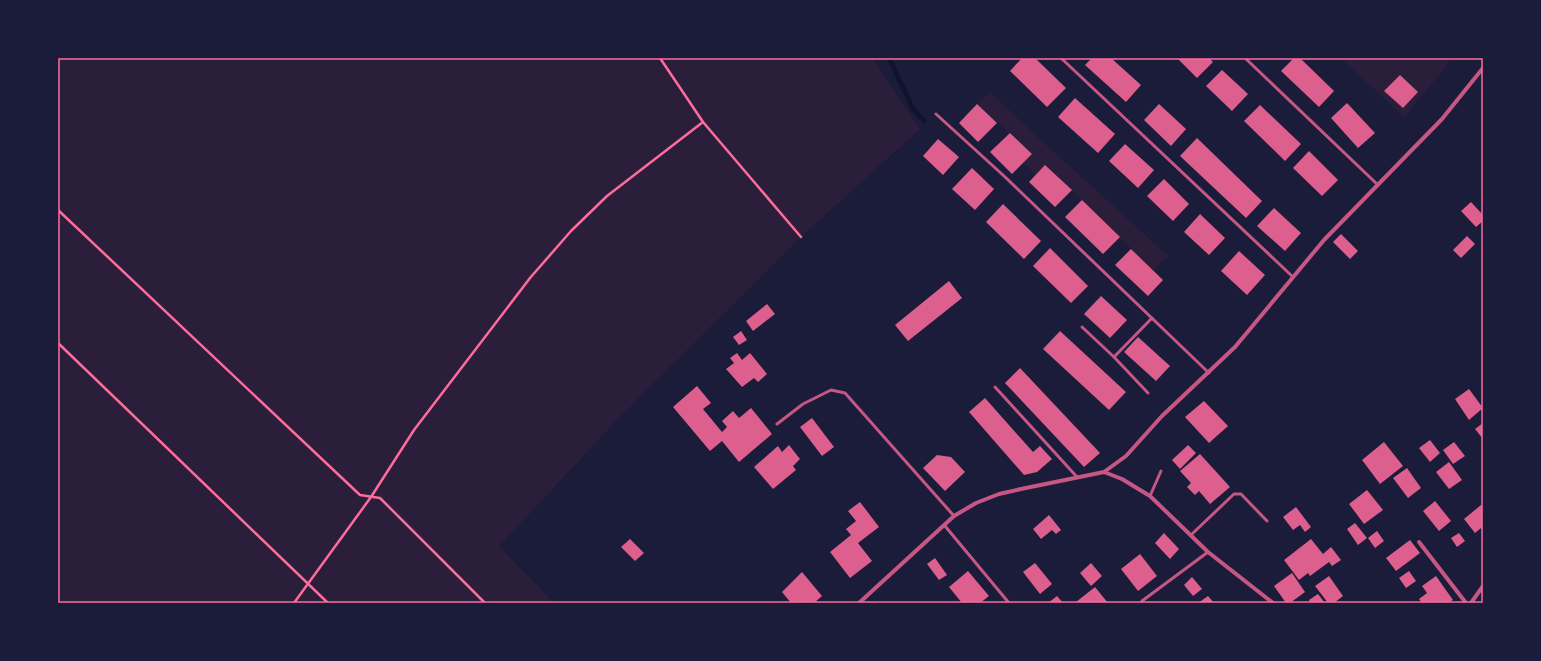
<svg xmlns="http://www.w3.org/2000/svg" width="1541" height="661" font-family="Raleway,sans-serif">
<rect width="100%" height="100%" fill="#1b1b3a"/>
<g fill="#2a1e3b">
<path d="M58,58H872L920,129L801,237L620,417L499,546L554,603H58Z"/>
<path d="M1341,58H1445L1450,62L1404,117Z"/>
<path d="M990,92C1048,148 1109,201 1168,256L1153,270L1046,165L1036,175L1023,163L1032,154L977,104Z"/>
</g>
<g fill="none" stroke-linecap="round" stroke-linejoin="round">
<path stroke="#12122b" stroke-width="4.5" d="M889,58L913,109L924,121"/>
</g>
<g fill="#dd5f8e">
<path d="M1022,58H1035L1066,88L1047,107L1010,71Z"/>
<path d="M1092,58H1111L1141,85L1126,102L1085,65Z"/>
<path d="M1177,58H1209L1213,62L1197,78Z"/>
<path d="M1294,58H1300L1334,91L1319,107L1281,71Z"/>
<path d="M1222,70L1248,94L1232,111L1206,86Z"/>
<path d="M1400,75L1418,92L1403,108L1384,91Z"/>
<path d="M1075,98L1115,134L1098,153L1058,117Z"/>
<path d="M1347,103L1375,133L1358,148L1331,118Z"/>
<path d="M977,104L997,123L978,142L959,123Z"/>
<path d="M1159,104L1186,129L1171,146L1144,120Z"/>
<path d="M1260,105L1301,144L1285,161L1244,121Z"/>
<path d="M1010,133L1032,154L1012,174L990,152Z"/>
<path d="M1197,138L1262,201L1246,218L1180,156Z"/>
<path d="M938,139L959,157L943,175L923,156Z"/>
<path d="M1125,144L1154,170L1138,188L1109,161Z"/>
<path d="M1309,151L1338,180L1322,196L1293,168Z"/>
<path d="M1045,165L1072,190L1055,207L1029,182Z"/>
<path d="M972,168L994,189L975,210L952,189Z"/>
<path d="M1164,179L1189,204L1173,221L1147,196Z"/>
<path d="M1082,200L1120,237L1103,254L1065,217Z"/>
<path d="M1471,202L1483,215V221L1476,227L1461,211Z"/>
<path d="M1003,204L1041,241L1024,259L986,222Z"/>
<path d="M1274,208L1301,233L1285,251L1257,226Z"/>
<path d="M1200,214L1225,238L1209,255L1184,232Z"/>
<path d="M1341,234L1358,251L1350,259L1333,242Z"/>
<path d="M1467,236L1475,244L1461,258L1453,250Z"/>
<path d="M1050,248L1088,286L1071,303L1033,266Z"/>
<path d="M1131,249L1163,280L1148,296L1115,265Z"/>
<path d="M1239,251L1265,275L1247,295L1221,271Z"/>
<path d="M949,281L962,298L908,341L895,325Z"/>
<path d="M1101,296L1127,320L1110,338L1084,314Z"/>
<path d="M767,304L775,314L753,331L746,321Z"/>
<path d="M741,331L747,340L739,345L733,337Z"/>
<path d="M1060,331L1126,392L1109,410L1043,349Z"/>
<path d="M1138,337L1170,366L1156,381L1124,352Z"/>
<path d="M737,353L742,360L750,353L767,374L758,382L754,378L742,387L726,369L734,363L730,358Z"/>
<path d="M1020,368L1100,453L1084,467L1005,383Z"/>
<path d="M697,386L711,403L703,409L722,432L727,427L722,421L733,411L739,418L751,408L772,434L739,462L722,441L710,451L673,407Z"/>
<path d="M1469,389L1483,408L1469,420L1455,399Z"/>
<path d="M985,398L1033,452L1040,446L1052,459L1037,472L1024,475L969,412Z"/>
<path d="M1204,401L1228,426L1209,443L1185,417Z"/>
<path d="M812,418L834,447L822,456L800,427Z"/>
<path d="M1483,423V439L1475,429Z"/>
<path d="M1430,440L1440,453L1430,462L1419,448Z"/>
<path d="M1384,442L1403,466L1380,484L1362,460Z"/>
<path d="M1454,442L1465,456L1453,464L1443,450Z"/>
<path d="M789,445L800,459L793,466L796,470L773,489L754,467L778,446L782,452Z"/>
<path d="M1188,445L1196,453L1180,469L1172,460Z"/>
<path d="M1200,454L1230,487L1210,504L1199,491L1195,495L1187,487L1191,483L1180,471Z"/>
<path d="M937,455L951,457L965,472L945,491L923,468Z"/>
<path d="M1449,462L1462,480L1449,489L1436,472Z"/>
<path d="M1407,468L1421,488L1408,498L1393,478Z"/>
<path d="M1367,490L1383,510L1364,524L1349,504Z"/>
<path d="M1435,501L1451,521L1439,531L1423,511Z"/>
<path d="M860,502L879,527L858,543L872,561L850,578L830,552L851,535L846,529L856,521L848,511Z"/>
<path d="M1481,505L1483,507V531L1481,528L1475,533L1464,519Z"/>
<path d="M1296,507L1311,527L1305,532L1300,525L1293,530L1283,517Z"/>
<path d="M1049,515L1061,530L1056,534L1052,530L1041,539L1033,529Z"/>
<path d="M1355,523L1367,538L1358,545L1347,529Z"/>
<path d="M1377,531L1384,541L1375,548L1368,538Z"/>
<path d="M1164,533L1179,549L1170,559L1155,543Z"/>
<path d="M1459,533L1465,541L1457,547L1451,538Z"/>
<path d="M630,539L644,553L635,561L621,547Z"/>
<path d="M1311,539L1323,554L1331,547L1341,560L1332,566L1329,562L1310,576L1308,573L1299,580L1284,560Z"/>
<path d="M1410,540L1420,553L1396,571L1386,558Z"/>
<path d="M1140,554L1157,576L1138,591L1121,569Z"/>
<path d="M935,558L947,575L939,580L927,564Z"/>
<path d="M1035,563L1052,584L1040,594L1023,572Z"/>
<path d="M1091,563L1102,576L1091,586L1080,573Z"/>
<path d="M968,571L989,596L980,603H962L949,587Z"/>
<path d="M1409,571L1416,581L1406,588L1399,578Z"/>
<path d="M802,572L822,596L814,603H791L782,592Z"/>
<path d="M1292,573L1305,592L1290,603H1286L1274,586Z"/>
<path d="M1329,576L1343,596L1334,603H1328L1315,586Z"/>
<path d="M1436,576L1453,600L1448,603H1422L1419,599L1427,593L1422,586Z"/>
<path d="M1192,577L1202,589L1193,596L1184,585Z"/>
<path d="M1095,587L1108,603H1077L1076,602Z"/>
<path d="M1318,594L1325,603H1310L1309,600Z"/>
<path d="M1057,596L1063,603H1048Z"/>
<path d="M1208,596L1214,603H1198Z"/>
</g>
<g fill="none" stroke-linecap="round" stroke-linejoin="round">
<g stroke="#ff6b9d" stroke-width="2.5">
<path d="M660,58L703,122L801,237"/>
<path d="M58,210L360,495L380,498L485,603"/>
<path d="M58,343L328,603"/>
<path d="M294,603L371,497L414,430L530,278L571,231L607,196L703,122"/>
</g>
<g stroke="#c65784" stroke-width="3">
<path d="M1061,58L1293,277"/>
<path d="M1245,58L1378,185"/>
<path d="M936,114L1004,176L1209,373"/>
<path d="M1082,327L1114,357"/>
<path d="M995,387L1077,477"/>
<path d="M1148,393L1114,357L1152,318"/>
<path d="M777,424L803,404L831,390L845,393L954,516"/>
<path d="M1150,496L1161,471"/>
<path d="M945,526L1009,603"/>
<path d="M1192,534L1234,494H1241L1267,521"/>
<path d="M1142,601L1208,552"/>
</g>
<g stroke="#c65784" stroke-width="4">
<path d="M1104,472L1126,456L1162,416L1235,347L1324,240L1442,119L1483,68"/>
<path d="M1419,542L1466,603"/>
<path d="M859,603L954,516L976,503L999,494L1021,489L1104,472L1122,479L1150,496L1208,552L1273,603"/>
<path d="M1471,603L1483,586"/>
</g>
</g>
<rect width="1541" height="661" fill="none" stroke="#1b1b3a" stroke-width="118"/>
<rect x="59" y="59" width="1423" height="543" fill="none" stroke="#ff6b9d" stroke-width="1.5"/>
</svg>
